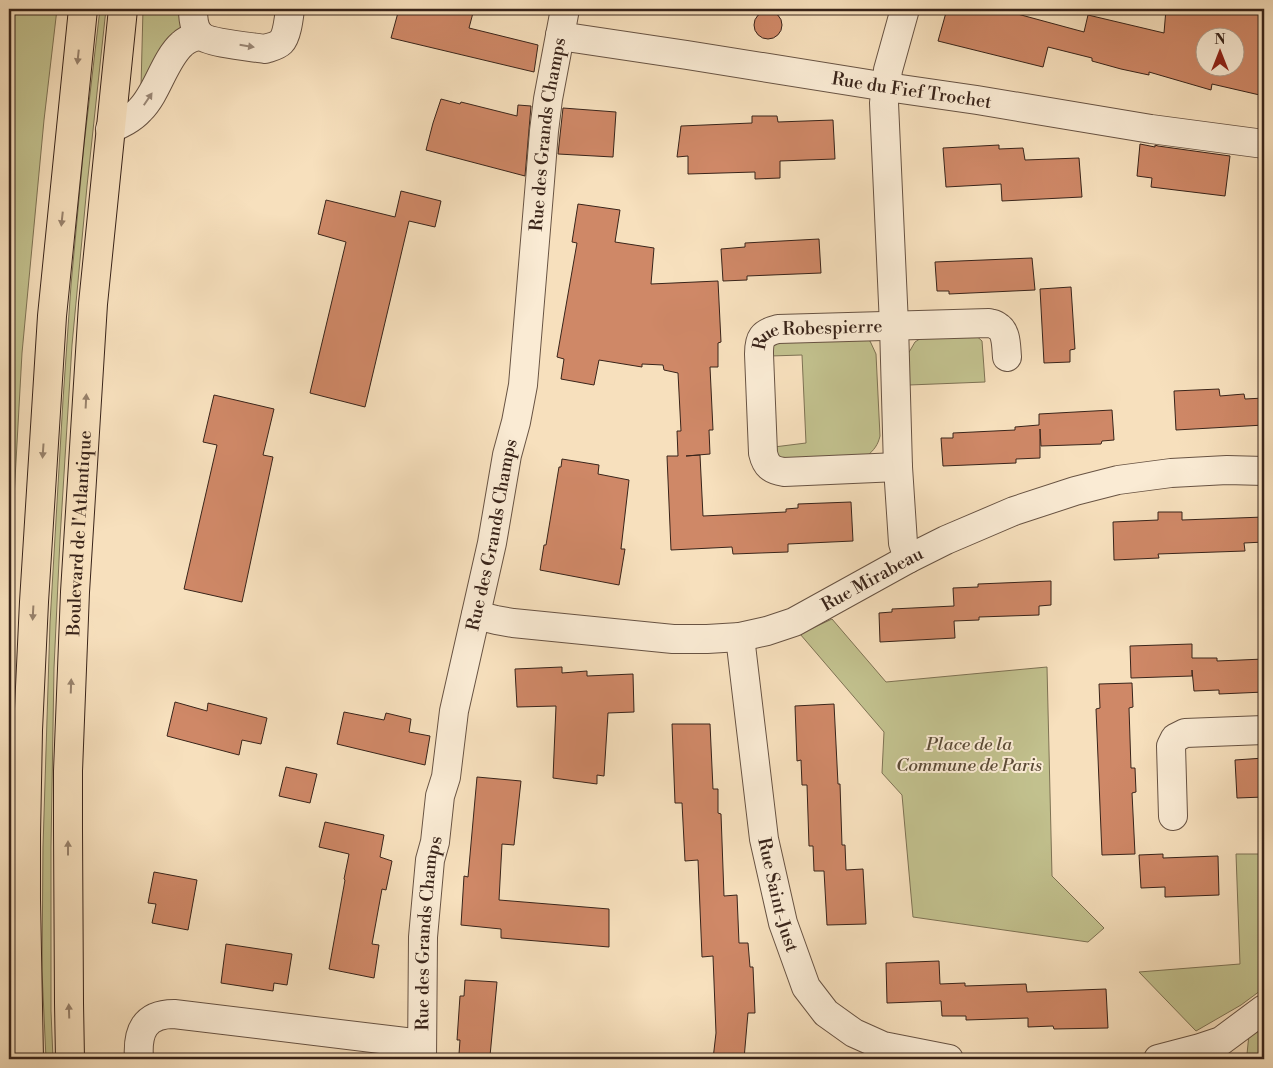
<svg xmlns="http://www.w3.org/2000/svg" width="1273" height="1068" font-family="'Libre Bodoni',serif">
<rect width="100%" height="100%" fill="#f7e0bd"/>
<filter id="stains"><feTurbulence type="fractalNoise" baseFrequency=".004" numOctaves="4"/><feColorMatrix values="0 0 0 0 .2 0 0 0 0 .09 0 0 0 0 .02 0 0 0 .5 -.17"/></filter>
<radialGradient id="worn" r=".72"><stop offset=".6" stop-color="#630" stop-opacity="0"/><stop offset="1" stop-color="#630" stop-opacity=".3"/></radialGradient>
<g fill="#c2c18e" stroke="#7e7254">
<path d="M9,9H57L44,120L22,353L9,588Z"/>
<path d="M100,9H106L87,186L72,345L60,539L54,668L51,847V1011L53,1059H46L42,971L43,847L50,623L63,400L71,285L84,145Z"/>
<path d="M143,9H186L190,30L141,87Z"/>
<path d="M972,332L982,341L985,382L909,385L908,354L915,342L929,333Z"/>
<path d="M855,336L870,341L876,354L880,436C878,445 874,450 867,456L778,459L774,447L806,443L802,355L770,356L774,342Z"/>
<path d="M832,619L886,682L1047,667L1052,876L1104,928L1088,942L913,917L902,795L882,773L884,732L800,634Z"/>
<path d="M1236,854H1264V988L1241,1005L1196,1031L1139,972L1240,964Z"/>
<path d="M1264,1024V1059H1252L1247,1054L1249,1034Z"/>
</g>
<g fill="#cf8867" stroke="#39241a" fill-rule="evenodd">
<path d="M399,9H474L469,28L538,45L534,72L391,38Z"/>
<path d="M947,9H999L1084,32L1088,15L1164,33L1166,9H1264V96L1212,84L1211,90L1149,72V75L1121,69L1092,61V58L1048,47L1043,67L938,41ZM1206,38H1236V68H1206Z"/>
<circle cx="768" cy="25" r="14"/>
<path d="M441,99L460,104L461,102L517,116L518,105L531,106L525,176L426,150L433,123Z"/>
<path d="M563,108L616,112L613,157L558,154Z"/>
<path d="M752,116H777L778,122L833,120L835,159L780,161V178L755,179V172L688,174V156L677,157L681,126L752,123Z"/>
<path d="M1140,144L1155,147V145L1158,146L1230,156L1225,196L1151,187L1152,178L1137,176Z"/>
<path d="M999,145V149L1023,148L1025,160L1079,158L1082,197L1002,201L1001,184L946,187L943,148Z"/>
<path d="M401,191L441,201L435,227L409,221L365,407L310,393L346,242L318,234L326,200L395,217Z"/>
<path d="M578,204L620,210L615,242L654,248L651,284L718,281L721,342L718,343V367H710L713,430H709L710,454L686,456L700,455L703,516L786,512V509L798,508V504L851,502L853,541L788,544V552L733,554L732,547L671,550L667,456H678L677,431H681L678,373L664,370L663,365L642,364V367L599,360L594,385L561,379L564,359L557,357L577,243L572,242Z"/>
<path d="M819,239L821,273L747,276V280L723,281L721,249L745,247V243Z"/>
<path d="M1032,258L1035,290L949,294V291H937L935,262Z"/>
<path d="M1071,287L1075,349L1070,350V362L1044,363L1040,289Z"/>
<path d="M1219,389L1220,396L1244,394L1245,399L1264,398V425L1176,430L1174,391Z"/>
<path d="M214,395L274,409L263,455L273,457L242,602L184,589L217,445L203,442Z"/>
<path d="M1112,410L1114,440L1102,441L1101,444L1041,446L1040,429V458L1016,459V463L943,466L941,438H953V433L1015,430V427L1039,425V414Z"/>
<path d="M562,459L599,465L598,474L629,480L621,549H625L619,585L540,570L544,545H546L559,467H561Z"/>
<path d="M1158,512H1182V520L1264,517V542L1244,543L1245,551L1158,554L1159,558L1114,560L1113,522L1158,520Z"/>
<path d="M1051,581V605L1039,606V615L979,617V620L954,621L955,638L880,642L879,613L892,612V609L954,606L953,588L978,587V584Z"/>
<path d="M1192,644V658H1217V661L1264,659V692L1219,694V690L1194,691L1192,670V676L1131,678L1130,646Z"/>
<path d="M562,667V673L587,671V676L633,674L634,712L608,713L604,776L597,775V784L553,778L556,706L517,707L515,669Z"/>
<path d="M1132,683L1133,707L1129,708L1131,768H1135L1136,792L1132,793L1135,854L1102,855L1096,709L1100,708L1099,684Z"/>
<path d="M175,702L207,711L208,703L267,718L261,744L242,740L239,755L167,736Z"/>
<path d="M834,704L838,784H840L842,845H845L846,870L863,869L866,924L827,925L824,871H814L813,846H809L807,785H802L801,760L797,761L795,706Z"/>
<path d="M344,712L384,720L386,713L411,719L409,732L430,736L425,765L337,744Z"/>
<path d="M672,724H710L713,789H718V813L721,814L724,896L737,895L739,943H748L750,967H753L755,1013H748L744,1059H713L716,1033L713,956L702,957L698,860L685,861L682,803H675Z"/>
<path d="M1264,758V797L1237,798L1235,760Z"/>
<path d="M286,767L317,774L310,803L279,796Z"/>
<path d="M477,777L521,781L514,845L502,844L499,900L609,909V947L501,938V929L461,925L464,876L468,877Z"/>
<path d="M325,822L384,835L380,857L392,861L386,890L382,889L372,944L379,945L374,978L329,969L345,880L344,879L349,854L319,847Z"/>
<path d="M1163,854V858L1218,856L1219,895L1165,897V887L1141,888L1139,855Z"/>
<path d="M154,872L197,880L188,930L152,923L156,904L148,903Z"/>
<path d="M226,944L292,954L287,985L274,983L273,991L221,983Z"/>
<path d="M939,961L940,984L965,983V986L1026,984L1027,992L1106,989L1108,1028L1054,1029L1053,1026L1028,1027V1018L966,1020V1016H942L941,1001L887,1003L886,963Z"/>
<path d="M465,980L497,982L490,1056L459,1054L460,1040H457L460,996H464Z"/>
</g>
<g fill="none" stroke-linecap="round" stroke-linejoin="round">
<defs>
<g id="minor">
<path d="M193,9C193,17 194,29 200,35C208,43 253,47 265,49C271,47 277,46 281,42C287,36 289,17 290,9"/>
<path d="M905,9L888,70L884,103L894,325L898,467L903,543L908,559"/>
<path id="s1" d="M560,35L573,38L687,55L887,87L977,100L1151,129L1264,144"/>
<path d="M110,129C121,124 132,119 140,110C158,92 164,60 182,44C187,39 194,37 200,35"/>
<path id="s2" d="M898,467L784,472C771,470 766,466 763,453L759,354C759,338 762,333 778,329L989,323C992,324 995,324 997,326C1007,331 1006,347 1007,357"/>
<path id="s3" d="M476,615L496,620L513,623L673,639H707L740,637L767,631L794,622L908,559L946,540L1014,511L1075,491L1118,480L1171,473L1227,470L1264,471"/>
<path id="s4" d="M740,637L764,839L783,923L806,987L826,1013L854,1033L883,1046L949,1059"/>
<path d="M1173,816L1171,746L1175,738L1185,733L1264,730"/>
<path d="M139,1059C137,1032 144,1014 174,1014L422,1044"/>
<path id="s5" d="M422,1059L423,937L430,860L435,842L440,796L446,777L454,711L492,543L507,455L516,422L523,385L540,181L544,131L548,99L565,9"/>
<path d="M1158,1059L1200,1048L1221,1041L1264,1009"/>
</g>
<g id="major">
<path d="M29,1059L26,900V836L28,730L34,602L52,316L83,9"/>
<path id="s6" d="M70,1059L69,1003L68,829V771L75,592L93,304L123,9"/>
</g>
</defs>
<use href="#minor" stroke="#685343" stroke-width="30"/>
<use href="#major" stroke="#39241a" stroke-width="30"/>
<use href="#minor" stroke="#faebd4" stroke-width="28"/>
<use href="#major" stroke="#f7e0bd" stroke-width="28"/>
</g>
<defs><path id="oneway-solid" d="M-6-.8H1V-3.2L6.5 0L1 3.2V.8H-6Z" transform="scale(1.25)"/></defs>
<g fill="#9a8877">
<use href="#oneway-solid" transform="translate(247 46) rotate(9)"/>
<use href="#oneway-solid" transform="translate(148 99) rotate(-56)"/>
</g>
<g fill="#98826c">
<use href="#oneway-solid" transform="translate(78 57) rotate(96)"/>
<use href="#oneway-solid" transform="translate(62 219) rotate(96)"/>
<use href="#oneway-solid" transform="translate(86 401) rotate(-87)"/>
<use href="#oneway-solid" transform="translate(43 451) rotate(94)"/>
<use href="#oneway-solid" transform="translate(33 613) rotate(93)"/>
<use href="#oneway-solid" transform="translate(71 686) rotate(-88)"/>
<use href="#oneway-solid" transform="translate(68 848) rotate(-90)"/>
<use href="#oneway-solid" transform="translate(69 1011) rotate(-92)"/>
</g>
<g text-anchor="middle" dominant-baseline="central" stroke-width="4" stroke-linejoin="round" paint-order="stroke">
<g font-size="18" fill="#39241a" stroke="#faebd4">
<text stroke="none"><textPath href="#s1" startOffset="356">Rue du Fief Trochet</textPath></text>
<text stroke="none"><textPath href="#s5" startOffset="936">Rue des Grands Champs</textPath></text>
<text stroke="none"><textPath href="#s2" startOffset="316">Rue Robespierre</textPath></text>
<text stroke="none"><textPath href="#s6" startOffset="526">Boulevard de l'Atlantique</textPath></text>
<text stroke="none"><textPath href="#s5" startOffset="531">Rue des Grands Champs</textPath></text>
<text stroke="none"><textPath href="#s3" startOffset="411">Rue Mirabeau</textPath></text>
<text stroke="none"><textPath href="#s4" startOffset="261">Rue Saint-Just</textPath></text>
<text stroke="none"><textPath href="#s5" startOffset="126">Rue des Grands Champs</textPath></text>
</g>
<g font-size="18" font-style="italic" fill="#5b4b37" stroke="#faebd4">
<text x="969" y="744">Place de la<tspan x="969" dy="21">Commune de Paris</tspan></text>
</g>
</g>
<rect width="1273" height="1068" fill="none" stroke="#f7e0bd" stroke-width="30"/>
<rect x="10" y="10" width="1253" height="1048" fill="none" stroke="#39241a" stroke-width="2.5"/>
<rect x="15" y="15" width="1243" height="1038" fill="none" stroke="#39241a"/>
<g transform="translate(1220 52)"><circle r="24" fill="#faebd4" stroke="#ad9b8a"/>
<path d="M0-4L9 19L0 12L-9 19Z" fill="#8f2418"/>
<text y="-8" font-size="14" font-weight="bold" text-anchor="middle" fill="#39241a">N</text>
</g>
<rect width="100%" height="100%" filter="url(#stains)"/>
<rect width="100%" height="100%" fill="url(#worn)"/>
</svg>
